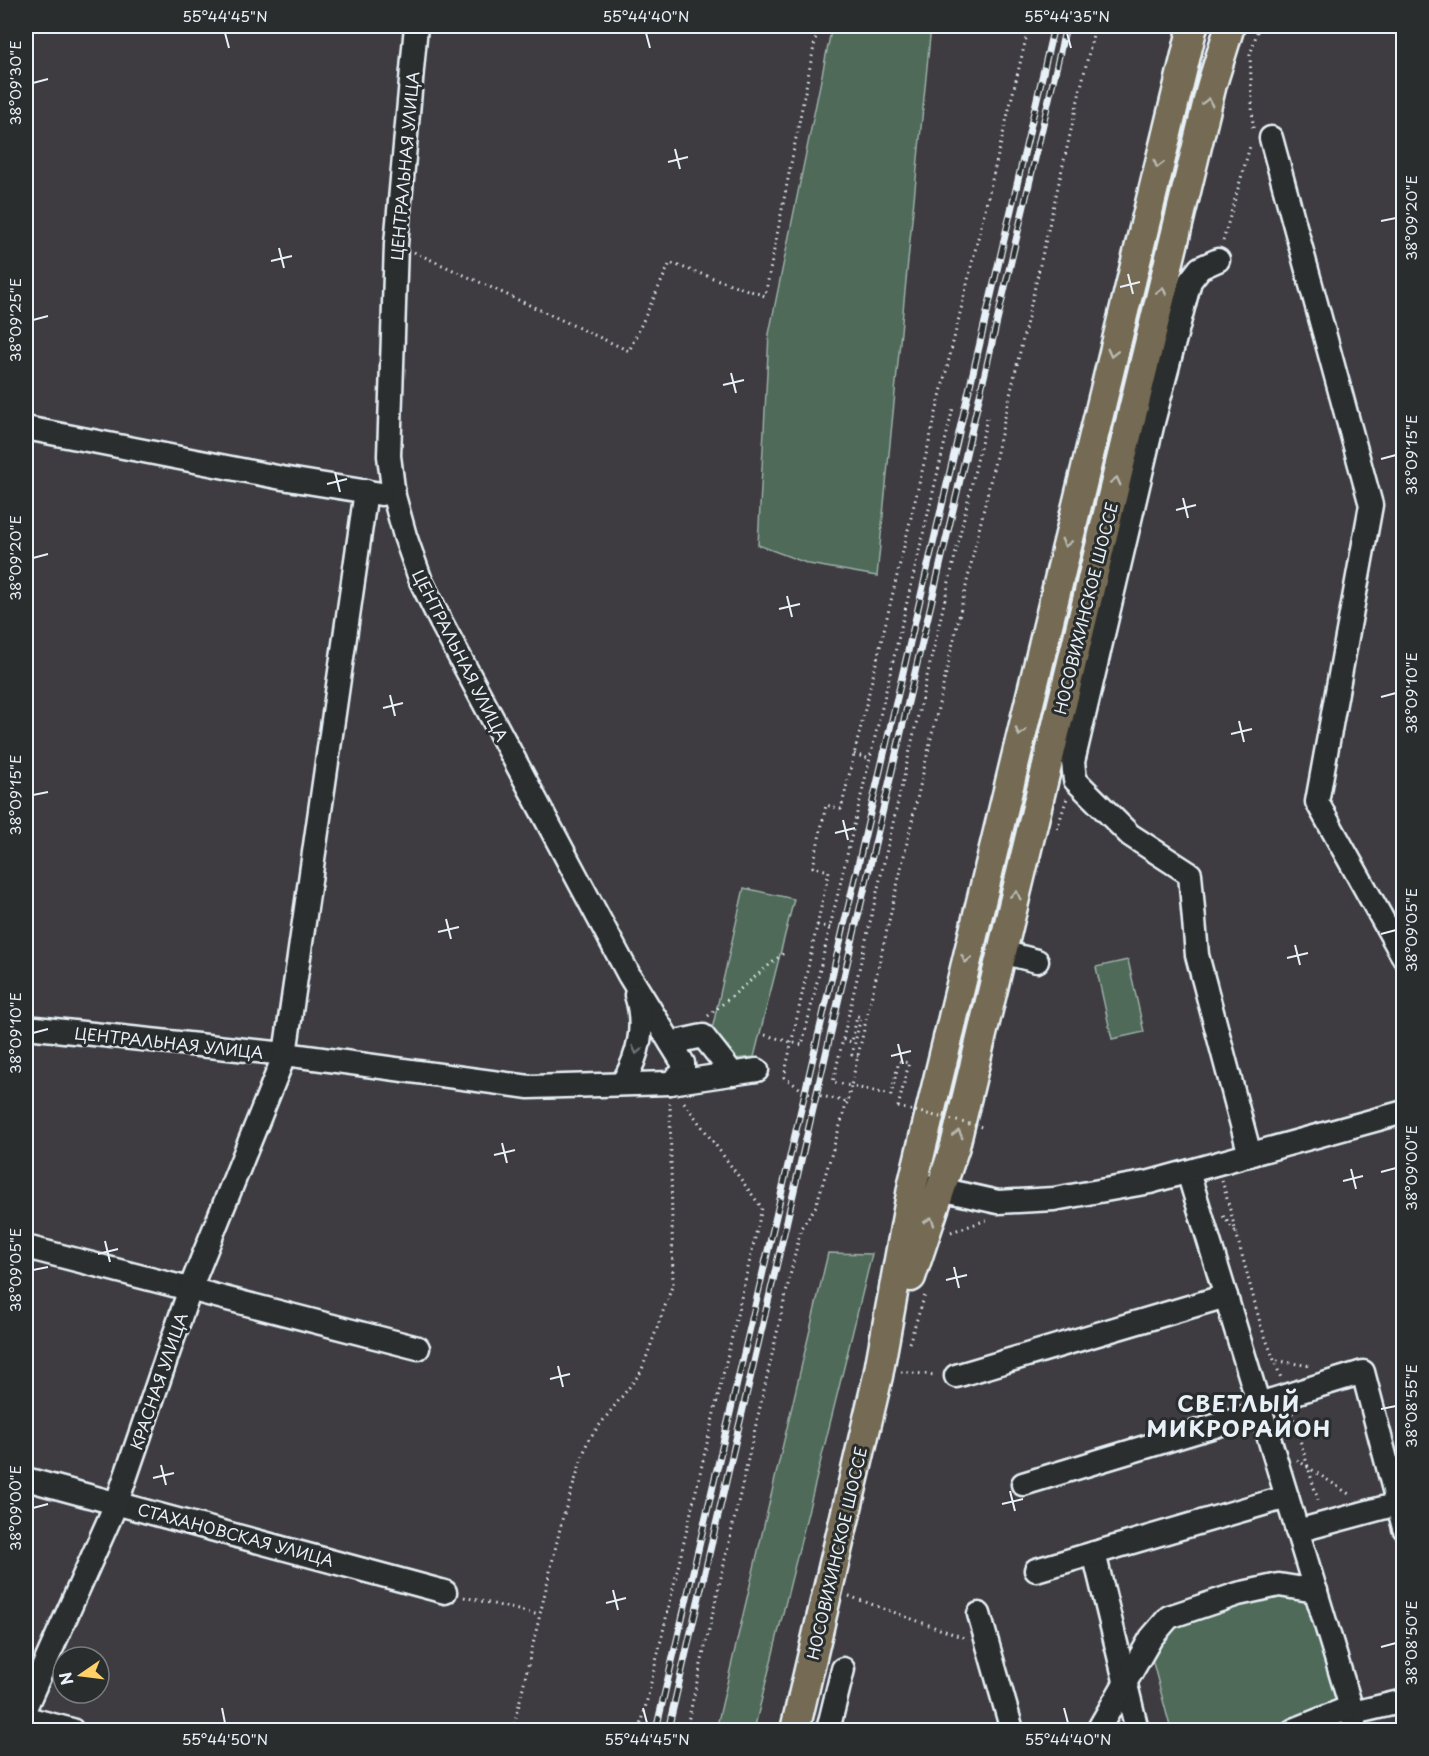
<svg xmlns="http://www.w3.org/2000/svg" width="1429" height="1756" font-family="'Playpen Sans',sans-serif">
<rect width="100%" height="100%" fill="#3e3c41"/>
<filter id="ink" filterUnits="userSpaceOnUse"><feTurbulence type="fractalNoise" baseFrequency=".0167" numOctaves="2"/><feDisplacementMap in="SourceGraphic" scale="12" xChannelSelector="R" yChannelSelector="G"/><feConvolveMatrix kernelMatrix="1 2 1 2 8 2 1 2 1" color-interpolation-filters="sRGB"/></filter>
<g filter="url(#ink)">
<g fill="#4f6a59" stroke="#9caea8" stroke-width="1.5">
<path d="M832,26H931L877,576L809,564L758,545L769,334Z"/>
<path d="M744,888L794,899L754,1057L734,1059L711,1034Z"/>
<path d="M1128,960L1144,1032L1112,1039L1096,967Z"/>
<path d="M828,1253L872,1254L754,1730H716Z"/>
<path d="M1257,1593L1312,1596L1343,1699L1316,1718L1280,1730H1171L1148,1644L1177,1618Z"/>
</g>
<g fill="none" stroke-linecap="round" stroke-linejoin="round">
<defs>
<g id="minor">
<path d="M416,26L396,244L389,456L394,496L405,536L421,581L441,622L629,975L683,1063V1073L670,1083"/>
<path d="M1271,138L1371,505L1317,802L1404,958"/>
<path d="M1218,260L1200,268L1190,281L1153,422L1073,762L1075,780L1130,835L1190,874L1197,955L1250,1155"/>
<path d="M26,428L282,478L381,494"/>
<path d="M1002,952L1037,961"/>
<path d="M26,1027L285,1054L529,1087L670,1083L757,1070"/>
<path d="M671,1043L703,1036L733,1074"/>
<path d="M623,1082C639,1056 646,1025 636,995"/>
<path d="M1188,1172L1351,1707L1355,1730"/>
<path d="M926,1186L998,1202L1054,1199L1150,1182L1404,1112"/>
<path d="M26,1247L418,1348"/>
<path d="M956,1376L1226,1296"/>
<path d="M1259,1404L1363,1372L1404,1528"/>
<path d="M26,1479L445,1592"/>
<path d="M1023,1484L1261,1412"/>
<path d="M1297,1531L1397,1504"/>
<path d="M1094,1553L1137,1730"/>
<path d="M1036,1570L1287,1497"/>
<path d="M979,1614L1012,1730"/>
<path d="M26,1706L117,1502L190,1289L285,1054L366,491"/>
<path d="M1353,1713L1404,1701"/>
<path d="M26,1718L72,1730"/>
<path d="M828,1730L843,1669"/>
<path d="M1098,1730L1151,1638L1169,1617L1238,1594L1279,1585L1316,1591"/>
<path d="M1294,1730L1351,1707"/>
</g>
<g id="major">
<path d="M911,1277L955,1146L1212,84L1230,26"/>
<path d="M795,1730L878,1376L913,1183L1193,26"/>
</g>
</defs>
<use href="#minor" stroke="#e8f1f8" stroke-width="27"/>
<use href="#major" stroke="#e8f1f8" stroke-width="33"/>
<g stroke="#e8f1f8" stroke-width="3" stroke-dasharray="1.5 4.5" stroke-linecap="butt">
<path d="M1253,128L1250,55L1259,26"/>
<path d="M1223,241L1251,143"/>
<path d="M414,252L629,351L670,263L765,296L818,26"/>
<path d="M987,418L833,1082L851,1086L1095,26"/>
<path d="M854,754L870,759"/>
<path d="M1057,829L1067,798"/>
<path d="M817,925L831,928"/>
<path d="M708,1016L785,952"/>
<path d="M765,1035L802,1045L953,408"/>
<path d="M843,1040L852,1042L857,1016L861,1017L852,1055L858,1056"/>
<path d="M898,1107L909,1063L899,1061L891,1095L851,1086L847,1102L805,1092L784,1077L829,871L813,867L826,805L841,809L1029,26"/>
<path d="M1222,1180L1261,1326L1281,1378"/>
<path d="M1223,1216L1238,1235"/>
<path d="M951,1232L987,1220"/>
<path d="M909,1343L925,1295"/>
<path d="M1277,1361L1312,1366"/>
<path d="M901,1372L936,1375"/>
<path d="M1292,1413L1319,1504"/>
<path d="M1297,1460L1352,1496"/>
<path d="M849,1596L967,1639"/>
<path d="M464,1597L539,1615"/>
<path d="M513,1730L562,1520L588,1440L641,1372L673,1284L670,1103"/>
<path d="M640,1730L762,1208L683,1101"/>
<path d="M686,1730L801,1228L816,1206L847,1102"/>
</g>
<use href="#minor" stroke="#2a2d2e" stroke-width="22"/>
<use href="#major" stroke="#746b52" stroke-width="28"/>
<defs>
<g id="rail">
<path d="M656,1730L1054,26"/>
<path d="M668,1730L1066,26"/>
</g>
</defs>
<use href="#rail" stroke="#e8f1f8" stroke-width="7"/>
<use href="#rail" stroke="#2a2d2e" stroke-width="4.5" stroke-dasharray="14" stroke-linecap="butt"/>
<path stroke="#e8f1f8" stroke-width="3" stroke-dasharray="1.5 4.5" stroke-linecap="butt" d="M898,1107L982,1127"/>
</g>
<defs><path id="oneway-chevron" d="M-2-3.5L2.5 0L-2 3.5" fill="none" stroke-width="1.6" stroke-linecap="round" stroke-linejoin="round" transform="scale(1.5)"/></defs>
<g stroke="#babbb6">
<use href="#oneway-chevron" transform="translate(1208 102) rotate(-76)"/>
<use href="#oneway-chevron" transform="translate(1158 164) rotate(104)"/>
<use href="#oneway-chevron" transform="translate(1162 291) rotate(-76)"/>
<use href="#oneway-chevron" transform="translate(1112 353) rotate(104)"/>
<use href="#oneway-chevron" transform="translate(1116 481) rotate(-76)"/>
<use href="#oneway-chevron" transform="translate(1066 543) rotate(104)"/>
<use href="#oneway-chevron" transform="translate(1020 732) rotate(104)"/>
<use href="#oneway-chevron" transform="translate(1016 895) rotate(-76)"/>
<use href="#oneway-chevron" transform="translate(966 959) rotate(103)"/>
<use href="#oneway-chevron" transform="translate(958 1134) rotate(-76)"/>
<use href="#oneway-chevron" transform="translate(930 1221) rotate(-72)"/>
</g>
<use stroke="#6c7275" href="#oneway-chevron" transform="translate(637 1050) rotate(102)"/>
</g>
<path fill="none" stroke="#e8f1f8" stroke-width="2" d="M225,33L229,48M646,33L650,48M1067,33L1071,48M33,83L48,79M675,149L680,169M668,162L688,157M1381,221L1396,218M279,248L284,268M271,261L292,256M1128,274L1133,294M1120,287L1140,282M33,320L48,316M731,373L736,393M723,385L744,380M1381,459L1396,455M335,472L340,492M327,484L347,479M1183,498L1188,518M1176,510L1196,505M33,558L48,554M787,596L792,617M779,609L800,604M390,695L395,716M1381,697L1396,693M383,708L403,703M1239,721L1244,742M1231,734L1252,729M33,795L48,792M843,820L848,840M835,833L855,828M446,919L451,939M438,932L459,927M1381,934L1396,930M1295,945L1300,965M1287,958L1308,953M33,1033L48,1029M898,1044L903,1064M891,1056L911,1051M502,1143L507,1163M494,1155L515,1150M1351,1169L1356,1189M1381,1172L1396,1168M1343,1181L1363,1176M105,1241L110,1262M98,1254L118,1249M954,1267L959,1288M33,1270L48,1267M946,1280L967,1275M558,1366L563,1387M550,1379L570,1374M1381,1409L1396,1406M161,1465L166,1485M153,1478L174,1473M1010,1491L1015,1511M1002,1504L1023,1499M33,1508L48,1504M613,1590L618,1610M606,1603L626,1598M1381,1647L1396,1643M222,1708L225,1723M643,1708L647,1723M1064,1708L1068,1723"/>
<g text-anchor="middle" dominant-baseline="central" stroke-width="6" stroke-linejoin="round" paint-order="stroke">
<g font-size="16" fill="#e8f1f8" stroke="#2a2d2e">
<text transform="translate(404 166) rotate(-85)">ЦЕНТРАЛЬНАЯ УЛИЦА</text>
<text transform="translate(1085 608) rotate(-76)">НОСОВИХИНСКОЕ ШОССЕ</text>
<text transform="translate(461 655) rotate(63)">ЦЕНТРАЛЬНАЯ УЛИЦА</text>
<text transform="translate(169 1042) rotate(6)">ЦЕНТРАЛЬНАЯ УЛИЦА</text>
<text transform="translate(158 1381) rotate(-71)">КРАСНАЯ УЛИЦА</text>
<text transform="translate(236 1534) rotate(15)">СТАХАНОВСКАЯ УЛИЦА</text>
<text transform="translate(836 1553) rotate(-77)">НОСОВИХИНСКОЕ ШОССЕ</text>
</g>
<g font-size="22" font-weight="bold" letter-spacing="1.5" fill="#e8f1f8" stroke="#2a2d2e">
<text x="1239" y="1402">СВЕТЛЫЙ<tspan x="1239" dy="25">МИКРОРАЙОН</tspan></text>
</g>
</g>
<rect width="1429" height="1756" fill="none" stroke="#2a2d2e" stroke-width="66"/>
<g transform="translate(81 1675) rotate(256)"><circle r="28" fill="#2a2d2e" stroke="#767b7f" stroke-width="1.5"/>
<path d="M0-4.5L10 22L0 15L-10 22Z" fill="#ffd166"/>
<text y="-9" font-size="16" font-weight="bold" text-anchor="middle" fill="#e8f1f8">N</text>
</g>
<rect x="33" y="33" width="1363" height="1690" fill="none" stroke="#e8f1f8" stroke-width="2"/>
<g font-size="15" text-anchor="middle" fill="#e8f1f8">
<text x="225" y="22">55°44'45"N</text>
<text x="646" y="22">55°44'40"N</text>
<text x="1067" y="22">55°44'35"N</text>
<text transform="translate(16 83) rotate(-90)" y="5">38°09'30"E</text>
<text transform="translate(1412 218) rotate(-90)" y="5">38°09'20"E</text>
<text transform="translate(16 320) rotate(-90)" y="5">38°09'25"E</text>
<text transform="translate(1412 455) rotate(-90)" y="5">38°09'15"E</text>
<text transform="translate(16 558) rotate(-90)" y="5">38°09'20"E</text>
<text transform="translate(1412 693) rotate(-90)" y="5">38°09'10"E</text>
<text transform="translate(16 795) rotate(-90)" y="5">38°09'15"E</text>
<text transform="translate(1412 930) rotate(-90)" y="5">38°09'05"E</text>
<text transform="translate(16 1033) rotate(-90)" y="5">38°09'10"E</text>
<text transform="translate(1412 1168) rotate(-90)" y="5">38°09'00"E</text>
<text transform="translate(16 1270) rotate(-90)" y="5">38°09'05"E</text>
<text transform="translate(1412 1406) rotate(-90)" y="5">38°08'55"E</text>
<text transform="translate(16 1508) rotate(-90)" y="5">38°09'00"E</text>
<text transform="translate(1412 1643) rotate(-90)" y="5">38°08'50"E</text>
<text x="225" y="1745">55°44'50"N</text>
<text x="647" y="1745">55°44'45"N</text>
<text x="1068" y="1745">55°44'40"N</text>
</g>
</svg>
